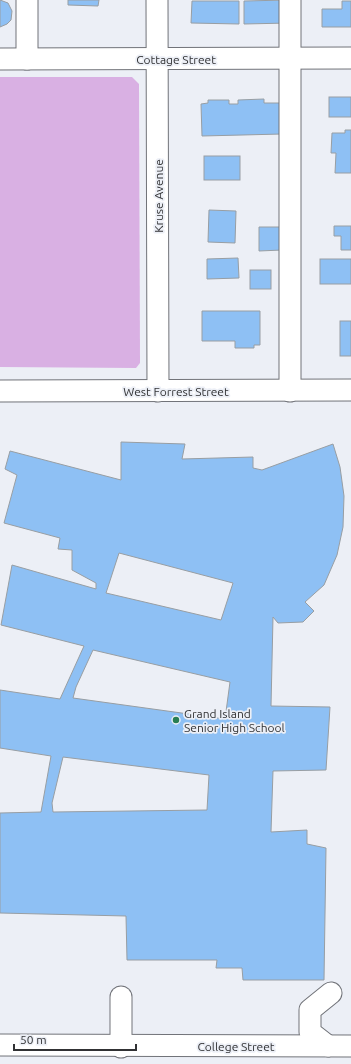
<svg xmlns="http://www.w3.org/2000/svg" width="351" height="1064" font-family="Ubuntu,sans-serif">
<rect width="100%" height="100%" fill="#eceff6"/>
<path fill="#d9b0e3" d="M0,77H132L139,84L140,363L136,368L0,367Z"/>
<g fill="#8ec0f4" stroke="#989ea3" fill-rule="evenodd">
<path d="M0,0L8,3L12,11L11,20L7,24L0,27Z"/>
<path d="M68,0H99L98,6L68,5Z"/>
<path d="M288,0L289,23L244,24V1Z"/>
<path d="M192,1H239V24L191,23Z"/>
<path d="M342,1H351V27H322V9H342Z"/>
<rect x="329" y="97" width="22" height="20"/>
<path d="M264,99V103H282V134L202,136L201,104L208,103V100H229V104H238V100Z"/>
<path d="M345,130H351V173H335L336,153H331L332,133H345Z"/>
<rect x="204" y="156" width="36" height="24"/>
<path d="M209,210L236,211L235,243L208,242Z"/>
<path d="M334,226H351V250H341V236H334Z"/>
<path d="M259,227H282V250L259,251Z"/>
<path d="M238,258L239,278L207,279V259Z"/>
<rect x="320" y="259" width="31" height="25"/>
<rect x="250" y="270" width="21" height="19"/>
<path d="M202,311H260V345H254V348H235V341H202Z"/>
<rect x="340" y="321" width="11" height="35"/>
<path d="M121,442L185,444L182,459L253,457V468L262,470L333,444L340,467L344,496L343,527L337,555L324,585L305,602L314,611L303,622L278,623L273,617L271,706L330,707L326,770L273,771L271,832L307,830V844L326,848L324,980H243L242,968H216L217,960H127L126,916L0,913V813L41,812L51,756L0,748V690L60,699L84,646L1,625L12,565L96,589V583L72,570V550L58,549L60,538L4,523L17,475L5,469L10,451L121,480ZM119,553L233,583L221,620L106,593ZM93,650L230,682L225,719L73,698L76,687ZM63,757L209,775L207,810L53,812L52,803Z"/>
</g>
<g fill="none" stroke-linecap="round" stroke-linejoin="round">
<defs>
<g id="minor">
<path d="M27,0V59"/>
<path d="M157,0L158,391"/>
<path d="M290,0V391"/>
<path d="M0,59L351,58"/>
<path d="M0,391L351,390"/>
<path d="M121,997V1047"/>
<path d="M0,1045L351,1046"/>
<path d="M328,1046L310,1032V1010L331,993"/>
</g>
</defs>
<use href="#minor" stroke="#717379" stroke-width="23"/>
<use href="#minor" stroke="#fff" stroke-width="21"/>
</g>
<circle fill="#287e52" stroke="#eceff6" stroke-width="1.5" cx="176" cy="720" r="4"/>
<g text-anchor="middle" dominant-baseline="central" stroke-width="3.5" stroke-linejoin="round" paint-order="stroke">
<g font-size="12" fill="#313234" stroke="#eceff6">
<text x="176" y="59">Cottage Street</text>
<text transform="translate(158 196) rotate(-90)">Kruse Avenue</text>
<text x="176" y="391">West Forrest Street</text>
<text x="236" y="1046">College Street</text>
</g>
<g font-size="12" fill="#313234" stroke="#eceff6" text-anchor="start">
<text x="184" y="713">Grand Island<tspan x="184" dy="14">Senior High School</tspan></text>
</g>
</g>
<path d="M14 1044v6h122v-6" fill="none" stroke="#313234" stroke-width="2"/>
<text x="20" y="1044" font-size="12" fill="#313234" stroke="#eceff6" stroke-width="3" paint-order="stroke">50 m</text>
</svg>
